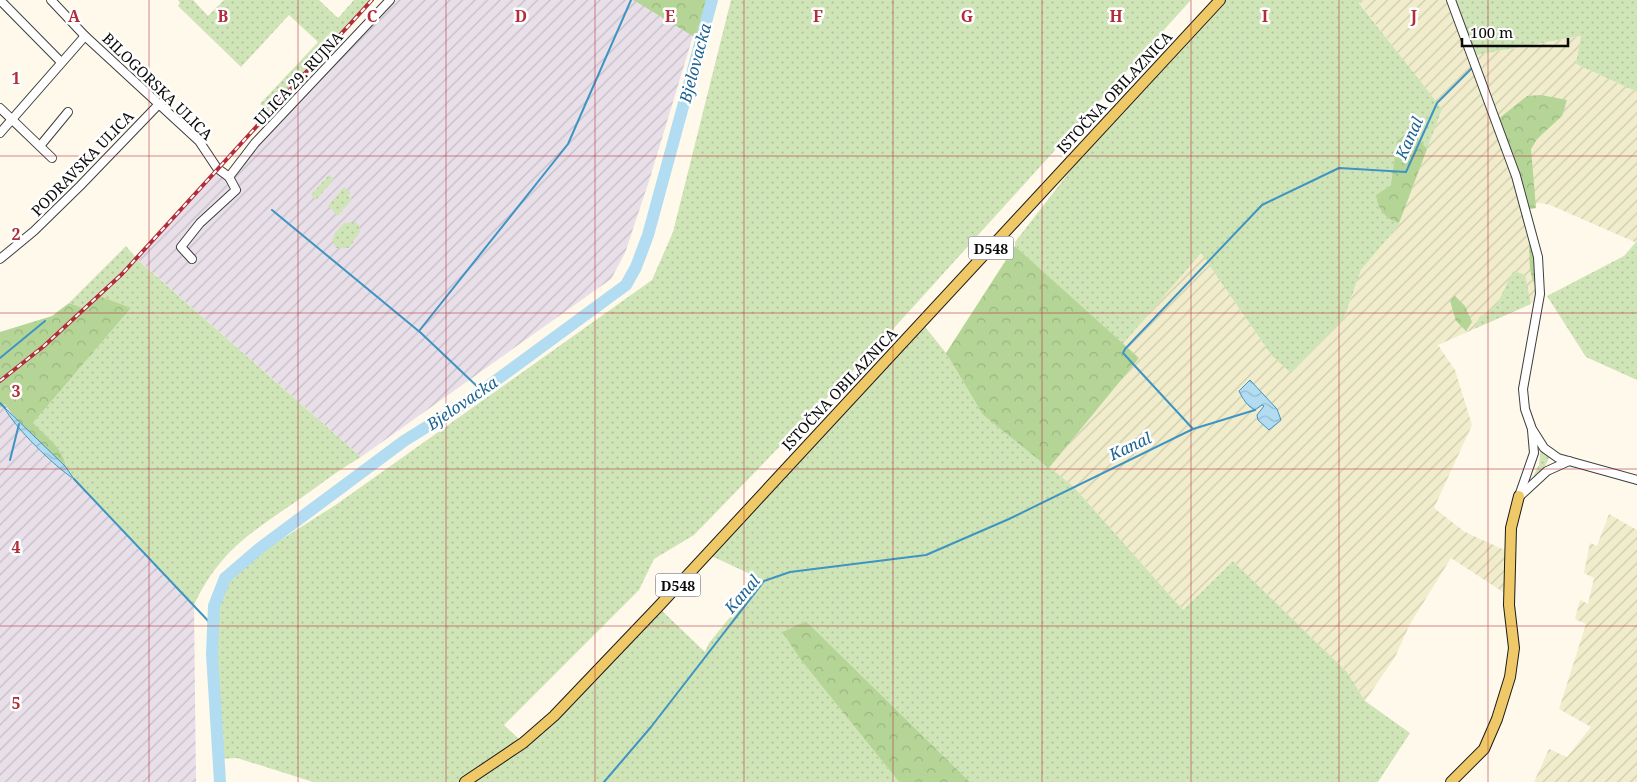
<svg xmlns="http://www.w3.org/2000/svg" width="1637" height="782" font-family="'Noto Serif',serif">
<defs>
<pattern id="industrial-furrows" width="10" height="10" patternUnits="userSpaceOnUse" patternTransform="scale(1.25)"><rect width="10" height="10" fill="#e8dfe9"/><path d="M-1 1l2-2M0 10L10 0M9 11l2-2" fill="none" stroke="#c6bec6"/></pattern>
<pattern id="farmland-furrows" width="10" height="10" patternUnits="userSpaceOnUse" patternTransform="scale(1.25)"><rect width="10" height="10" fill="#f1edcc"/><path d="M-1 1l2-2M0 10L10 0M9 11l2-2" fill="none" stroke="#cdcaae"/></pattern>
<pattern id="grass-dots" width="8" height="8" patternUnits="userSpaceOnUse" patternTransform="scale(1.25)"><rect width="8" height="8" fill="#d0e5b7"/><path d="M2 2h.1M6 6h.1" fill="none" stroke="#b1c39c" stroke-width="1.8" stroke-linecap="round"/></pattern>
<pattern id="forest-crowns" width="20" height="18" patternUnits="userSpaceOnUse" patternTransform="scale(1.25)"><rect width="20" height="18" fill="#b5d597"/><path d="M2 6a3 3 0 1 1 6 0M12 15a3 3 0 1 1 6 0" fill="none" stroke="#9ab681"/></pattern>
<pattern id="water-waves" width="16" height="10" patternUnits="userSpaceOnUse" patternTransform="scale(1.25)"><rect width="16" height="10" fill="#b2dcf1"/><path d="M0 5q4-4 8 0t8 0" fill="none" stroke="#98bbcd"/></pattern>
</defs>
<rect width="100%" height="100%" fill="#fef9ea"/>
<g fill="url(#industrial-furrows)">
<path d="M390,0H702L693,36L649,181L625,253L611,279L361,457L136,258L217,168L228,177Z"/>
<path d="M5,403L19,423L194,605L196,782H0V408Z"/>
</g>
<g fill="url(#farmland-furrows)">
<path d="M1363,0H1451L1472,56L1582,36L1576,64L1637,92V243L1550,205L1541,203L1525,205L1538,257L1537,301L1438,345L1455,370L1472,425L1434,508L1465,532L1511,553L1509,596L1451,558L1410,624L1395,657L1365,701L1347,672L1233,561L1183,610L1073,486L1049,468L1138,358L1123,344L1201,252L1272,356L1344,318L1361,270L1398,226L1441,109L1359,2Z"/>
<path d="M1609,514L1637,530V782H1534L1549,749L1567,757L1591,727L1559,709L1586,624L1575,619L1580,600L1588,604L1594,578L1584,573L1590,543L1597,546Z"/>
</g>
<g fill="url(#grass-dots)">
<path d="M178,0H193L208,16L224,0H319L338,18L354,0H372L269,111L260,104L318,42L289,15L241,67L178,6L180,3Z"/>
<path d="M731,0H1191L884,339L694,535L654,559L639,590L504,725L521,741L658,607L705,652L709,643L761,579L707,554L922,323L946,353L983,415L1073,486L1183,610L1233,561L1347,672L1365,701L1410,733L1378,782H970L806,621L782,632L800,659L899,782H313L237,758L219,759C216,711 203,634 219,590C222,581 228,575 235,569L337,504L652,280L673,232Z"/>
<path d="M1220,0H1363L1359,3L1442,109L1398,226L1361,270L1344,318L1291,373L1272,356L1201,253L1123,344L1015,246V242L1112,117Z"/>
<path d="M1451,0H1637V92L1576,64L1581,36L1472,56Z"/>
<path d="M329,175L334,179L316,200L311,195Z"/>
<path d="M344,187L351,193L348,196L352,199L338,216L328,206Z"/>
<path d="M355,222L359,225L360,232L349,248H336L332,241L335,233L344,223Z"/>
<path d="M1636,242L1637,243V380L1586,357L1547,296L1624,256Z"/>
<path d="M126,246L139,261L361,457C340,469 321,484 301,498C252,532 220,550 194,605L66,470L33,423L131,308L85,310L69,303Z"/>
<path d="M1514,271L1525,275L1531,304L1474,329L1480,316C1501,311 1503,285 1514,271Z"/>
<path d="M1541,444L1550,453C1548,466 1538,474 1529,484L1539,465Z"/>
</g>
<g fill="url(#forest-crowns)">
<path d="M632,0H712L701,41L635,1Z"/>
<path d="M1541,95L1567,100L1562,116L1537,139L1531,149L1536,208L1530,209C1537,235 1546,259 1535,285C1527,270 1531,252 1528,236C1522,198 1507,159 1492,124L1527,96Z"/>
<path d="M1410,130L1427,149L1399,223C1385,218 1378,210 1376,195L1391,185L1397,141Z"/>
<path d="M1015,246L1139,358L1049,468L983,415L946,353Z"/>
<path d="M99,296L131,308L33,423C47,438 65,449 66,470L19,423L5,404L0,408V332L52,316L69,303L85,309Z"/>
<path d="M1455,296L1465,306L1472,322L1466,331L1456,321L1450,301Z"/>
<path d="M806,621L970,782H899L800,659L782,632Z"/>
</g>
<g fill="url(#water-waves)" stroke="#3e94c3">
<path d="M1250,380L1277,409L1281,420L1269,430L1258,420L1257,415L1264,406L1262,405L1255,410C1247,406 1243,399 1239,391Z"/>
<path d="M4,407L65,466L74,479C54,466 15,428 4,407Z"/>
</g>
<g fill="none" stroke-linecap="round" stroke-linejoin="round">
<g stroke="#3e94c3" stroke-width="2">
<path d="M272,210L421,333L482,391"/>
<path d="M419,331L568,144L631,0"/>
<path d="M0,358L45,321"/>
<path d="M0,403L5,408"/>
<path d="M1193,429L1255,410"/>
<path d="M10,460L19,424"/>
<path d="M74,479L213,626"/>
<path d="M604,782L651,727L764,581L790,572L926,555L1009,519L1193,429L1123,353L1125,349L1262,205L1339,168L1406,172L1437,103L1473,67"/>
</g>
<path stroke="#b2dcf1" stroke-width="12" d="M220,782L212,654L214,606L225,578L260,548L404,441L468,401L626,285L636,267L648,235L712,0"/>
<defs>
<g id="minor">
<path d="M0,0L61,62"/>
<path d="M51,0L85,36L199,141L217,168L229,177L236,190L200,223L181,247L192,259"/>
<path d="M1451,0L1516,176L1538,257L1540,294L1523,389L1525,409L1532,429L1544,448L1558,458L1637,480"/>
<path d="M0,108L52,158"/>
<path d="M0,133L85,36"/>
<path d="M40,146L68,112"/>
<path d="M229,177L255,143L390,0"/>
<path d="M0,259L34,231L80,186L159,104"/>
<path d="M1521,495L1547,471L1569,461"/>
<path d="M1519,496L1534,453L1532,430"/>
</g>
<g id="major">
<path d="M465,782L523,743L554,716L658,607L1220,0"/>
<path d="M1451,782L1484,749L1497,719L1510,677L1514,648L1509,605L1511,528L1519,496"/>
</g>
</defs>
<use href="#minor" stroke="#3e3e3e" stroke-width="10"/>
<use href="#major" stroke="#1c1c1c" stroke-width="12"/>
<use href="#minor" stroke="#fff" stroke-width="8"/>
<use href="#major" stroke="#efc968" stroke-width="10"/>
<defs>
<path id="rail" d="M0,381L44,346L122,274L372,0"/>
</defs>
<use href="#rail" stroke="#b12d39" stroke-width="4"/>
<use href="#rail" stroke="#fff" stroke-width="2" stroke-dasharray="5.5" stroke-linecap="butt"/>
</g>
<path fill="none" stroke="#b12d39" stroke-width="1" stroke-opacity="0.55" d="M149,0V782M298,0V782M446,0V782M595,0V782M744,0V782M893,0V782M1042,0V782M1191,0V782M1339,0V782M1488,0V782M0,156H1637M0,313H1637M0,469H1637M0,626H1637"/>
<g text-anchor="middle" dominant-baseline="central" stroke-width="5" stroke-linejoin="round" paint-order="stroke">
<g fill="#fff" stroke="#545454" stroke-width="1">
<rect x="968.5" y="236.5" width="45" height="23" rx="4"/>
<rect x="655.5" y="573.5" width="45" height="23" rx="4"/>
</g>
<g font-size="14" font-weight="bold" fill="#0b0b0b">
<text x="991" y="248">D548</text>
<text x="678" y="585">D548</text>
</g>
<g font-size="15" fill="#0b0b0b" stroke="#fff">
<text transform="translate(298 78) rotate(-47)">ULICA 29. RUJNA</text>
<text transform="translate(158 86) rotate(44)">BILOGORSKA ULICA</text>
<text transform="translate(1114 92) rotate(-47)">ISTOČNA OBILAZNICA</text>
<text transform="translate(82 163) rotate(-46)">PODRAVSKA ULICA</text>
<text transform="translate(839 389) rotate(-47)">ISTOČNA OBILAZNICA</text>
</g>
<g font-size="16" font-style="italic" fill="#1d6493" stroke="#fff">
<text transform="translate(695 63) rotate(-75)">Bjelovacka</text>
<text transform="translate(1409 138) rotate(-66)">Kanal</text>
<text transform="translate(462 403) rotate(-34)">Bjelovacka</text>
<text transform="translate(1130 446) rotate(-25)">Kanal</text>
<text transform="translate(742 594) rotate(-49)">Kanal</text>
</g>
</g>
<g font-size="16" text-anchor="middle" font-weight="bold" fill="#b12d39" stroke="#fff" stroke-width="5" stroke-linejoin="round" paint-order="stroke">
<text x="74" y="22">A</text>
<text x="223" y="22">B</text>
<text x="372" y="22">C</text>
<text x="521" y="22">D</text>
<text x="670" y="22">E</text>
<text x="818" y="22">F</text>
<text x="967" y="22">G</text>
<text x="1116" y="22">H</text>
<text x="1265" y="22">I</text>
<text x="1414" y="22">J</text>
<text x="16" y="84">1</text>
<text x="16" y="240">2</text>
<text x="16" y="397">3</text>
<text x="16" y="553">4</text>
<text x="16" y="709">5</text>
</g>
<path d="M1462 38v8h106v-8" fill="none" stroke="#0b0b0b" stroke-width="2.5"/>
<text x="1470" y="38" font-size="15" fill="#0b0b0b" stroke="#ffffff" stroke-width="4" paint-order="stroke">100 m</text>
</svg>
